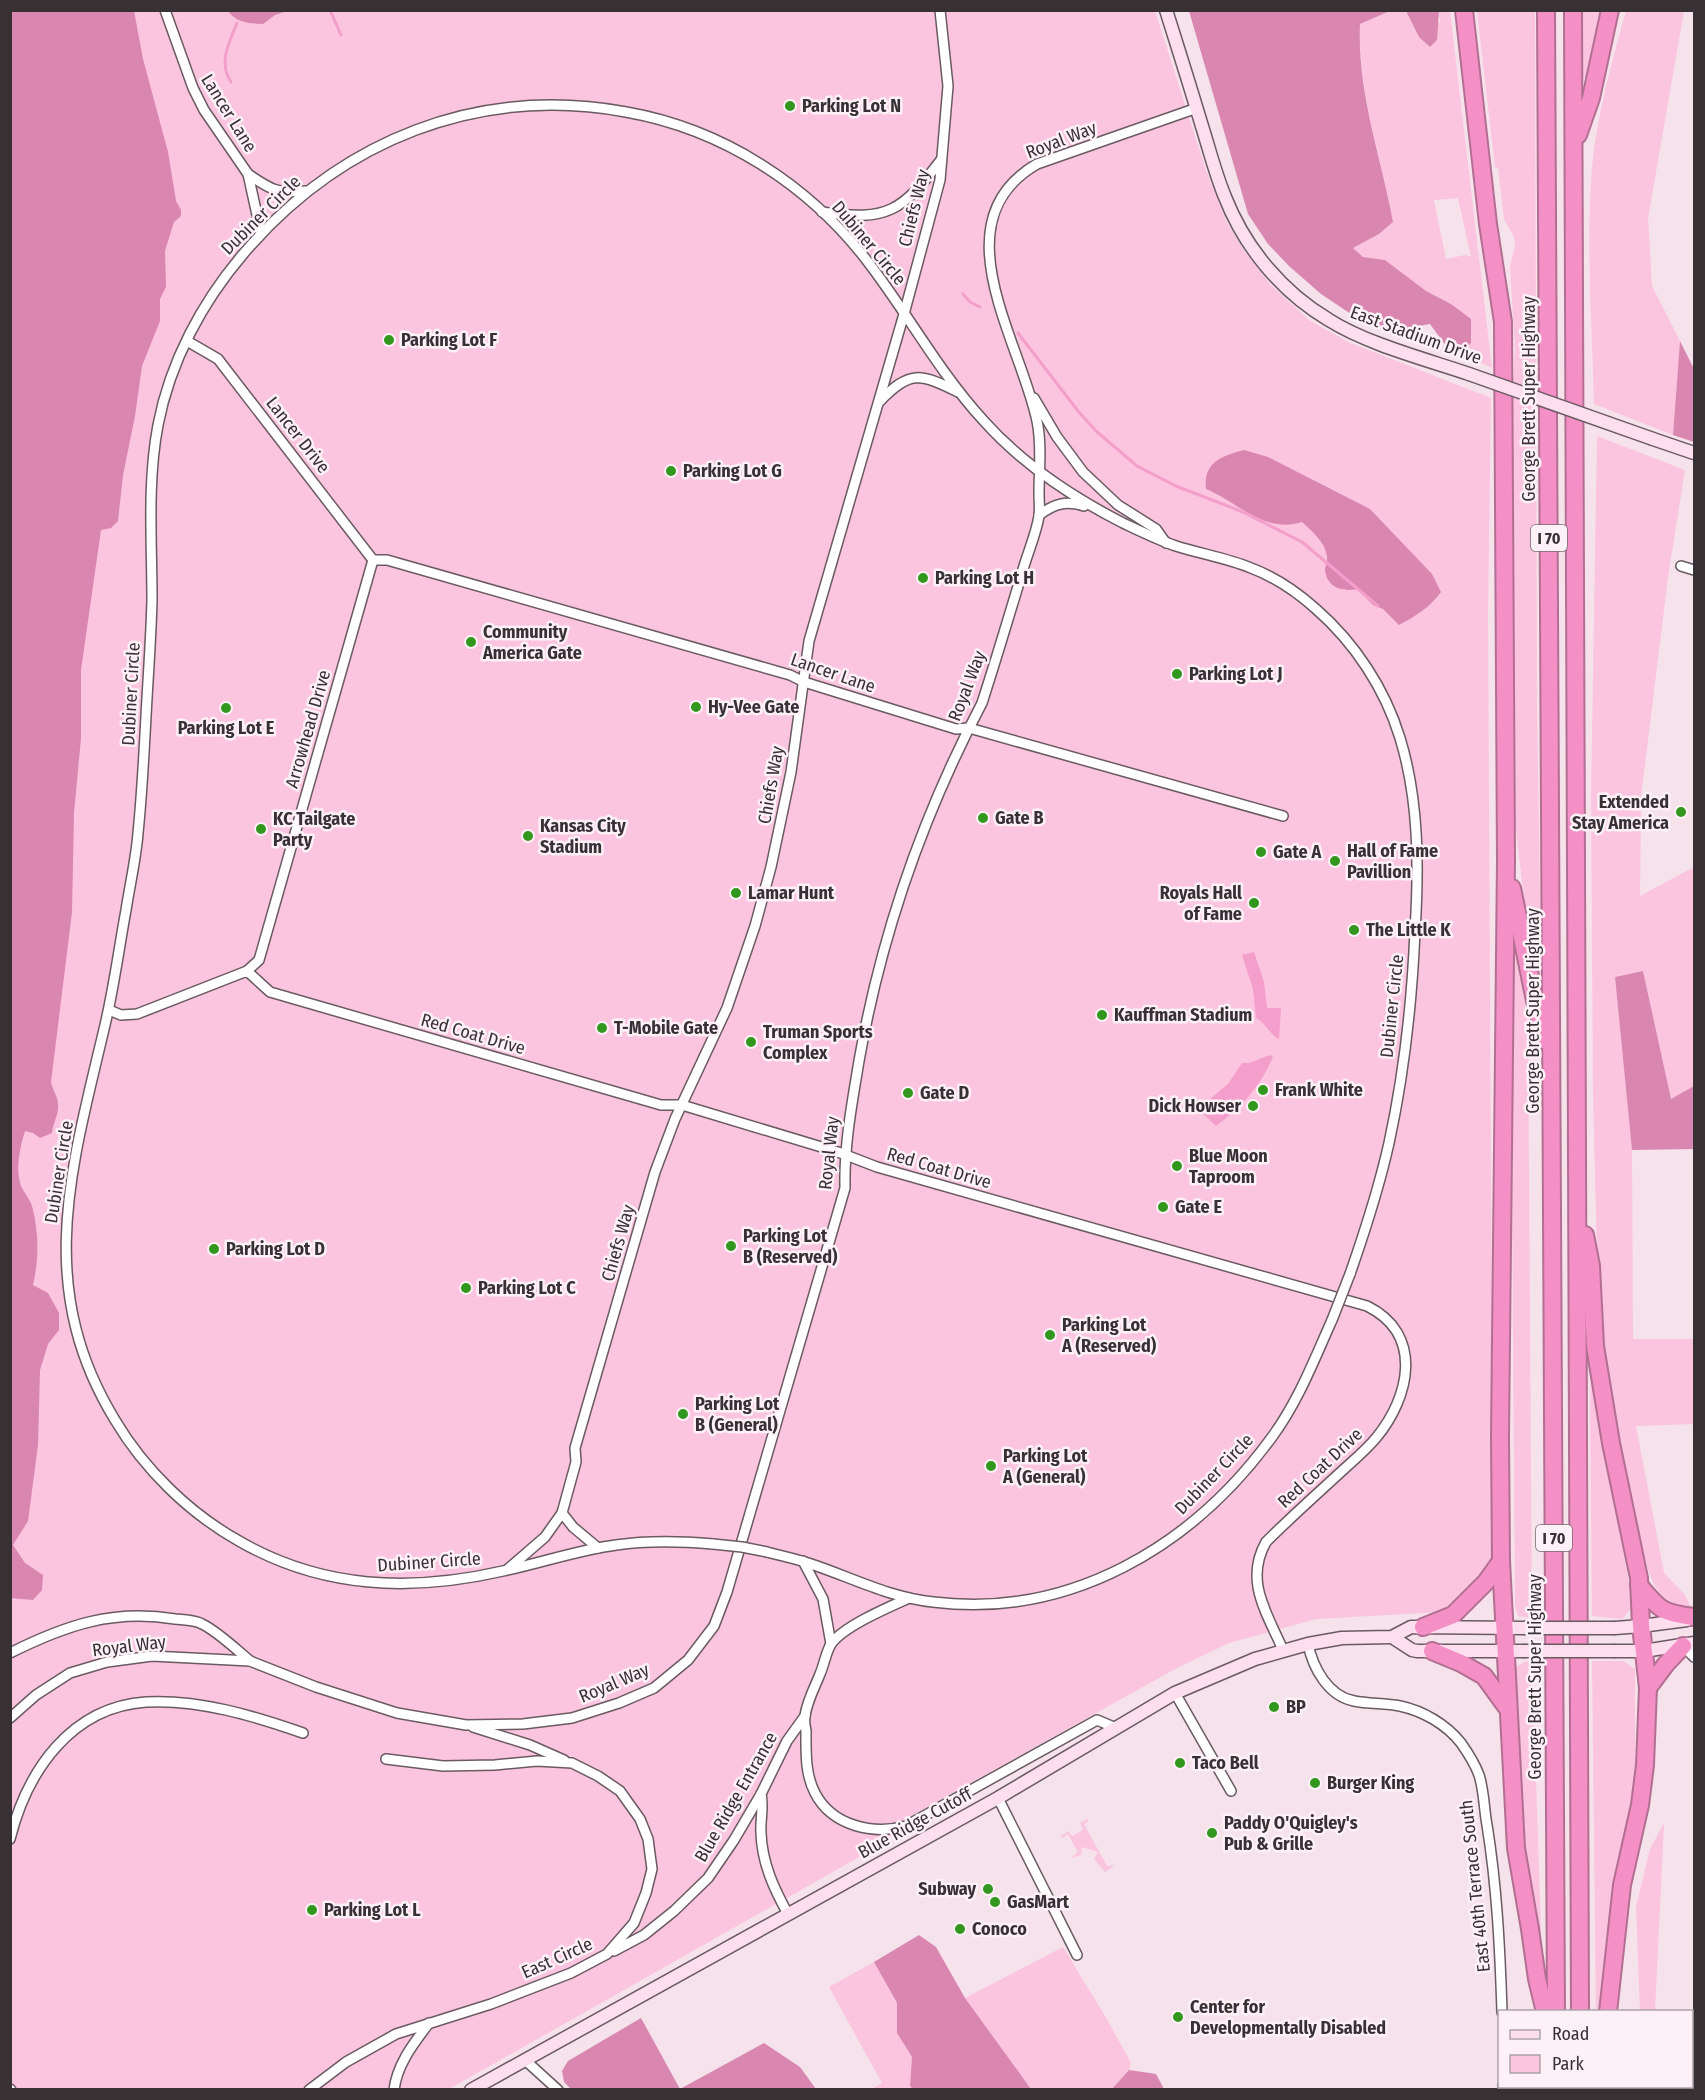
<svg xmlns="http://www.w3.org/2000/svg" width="1705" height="2100" font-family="'Fira Sans Condensed',sans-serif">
<rect width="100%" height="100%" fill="#f5e2eb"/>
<g fill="#fbc4df" fill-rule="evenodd">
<path d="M54,11H1155L1206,170L1227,223L1245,252L1271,285L1309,320L1348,342L1491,398L1488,616L1493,1548L1490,1567L1458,1603L1440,1612L1316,1619L1229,1643L1177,1668L909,1817L884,1843L449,2089L11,2090L10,1053Z"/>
<path d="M1390,11H1406L1419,37L1440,22L1439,11H1450L1492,368L1461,354L1471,343L1451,304L1426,291L1385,260L1363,257L1352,248L1379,234L1393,222C1381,155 1358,92 1360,24ZM1458,198L1471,257L1465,255L1446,259L1434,200Z"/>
<path d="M1477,11H1535L1537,699L1541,972H1538L1526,915L1515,822L1512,404L1515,349L1510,267L1515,246L1514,237L1504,219L1498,168L1495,167Z"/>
<path d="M1581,11H1601L1586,78H1583Z"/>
<path d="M1626,11H1684L1648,218L1652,286L1680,341L1673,435L1594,404C1592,326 1586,246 1592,167C1597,114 1612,62 1626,11Z"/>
<path d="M1597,436L1685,470L1668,577L1641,797L1640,896L1694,867V1086L1671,1100L1643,971L1615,977L1632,1150L1633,1339H1694V1424L1636,1426L1664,1573L1685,1595L1693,1612C1661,1598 1657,1596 1646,1563L1603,1373L1598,1293L1593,1095L1591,795Z"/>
<path d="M1510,930L1518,958L1528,1025L1532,1618L1518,1616L1515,1606Z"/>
<path d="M1591,1371L1633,1606L1622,1619L1592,1616L1590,1407Z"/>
<path d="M1532,1661L1541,1929L1538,1949L1517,1816L1515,1668L1524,1662Z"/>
<path d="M1592,1661H1623L1635,1669V1776L1601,2012L1596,2011Z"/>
<path d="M1087,1819L1089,1821L1084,1824L1107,1866L1115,1865L1105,1872L1094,1859L1098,1852L1082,1847L1081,1855L1071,1858L1078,1852L1068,1834L1062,1838L1060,1837L1068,1831L1072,1836L1083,1830L1080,1823Z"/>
<path d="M1664,1823L1655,2011H1640L1636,1907L1650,1849Z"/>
<path d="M1063,1947L1108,2021L1131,2063L1129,2070L1112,2089H1031L965,1998Z"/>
<path d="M874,1962L897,2003V2033L912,2057L910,2086L914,2089H872L882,2083L829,1987Z"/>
</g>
<g fill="#d986b1">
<path d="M11,10L134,11L143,59L168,152L176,201L181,210V216L174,222L165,251L166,287L160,299V321L142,366L135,416L123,475L118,521L111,528L101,530L81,670V738L74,813L72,912L51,1082C53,1091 58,1097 58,1105C59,1114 53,1123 52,1133L40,1138L33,1133L25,1131C20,1147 15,1170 21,1186C24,1193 30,1199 32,1206C39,1232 39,1259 33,1285L48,1293L59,1313V1330L48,1344L40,1370L38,1445L28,1521L13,1545L25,1563L43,1575L42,1590L33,1600L10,1598Z"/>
<path d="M228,11H287L275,15L263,24C248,23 237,23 228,11Z"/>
<path d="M1189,11H1390L1360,24C1357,92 1381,156 1393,222L1379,234L1353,248L1363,257L1385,260L1426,291L1451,304L1471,319V343L1461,354L1451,353L1430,324L1390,331L1360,320L1321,294L1289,266L1268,244L1248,214Z"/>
<path d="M1406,11H1439L1437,40L1430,47L1419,37Z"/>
<path d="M1680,341L1694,369V442L1673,435Z"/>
<path d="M1244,450L1268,457L1370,509L1432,574L1441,592C1430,607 1416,616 1399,625L1383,609L1373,605L1357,589C1343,592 1327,588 1325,570C1325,566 1328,561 1327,556C1325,542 1312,531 1302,522C1264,534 1238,502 1206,489C1203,462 1222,456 1244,450Z"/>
<path d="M1643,971L1671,1099L1694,1086V1149L1632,1150L1615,977Z"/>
<path d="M919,1935L936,1947L965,1998L1031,2089L914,2090L910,2086L912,2057L897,2033V2003L874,1962Z"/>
<path d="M641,2018L680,2089L764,2043L800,2067L816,2089H571L564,2082L562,2071L568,2061Z"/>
<path d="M1129,2070L1156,2074L1164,2089H1112Z"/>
</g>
<g fill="#f49fcb">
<path d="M1254,952L1264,982L1267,1008H1281L1279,1039C1269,1034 1266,1023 1256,1018L1253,989L1242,955Z"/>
<path d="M1270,1055L1273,1057C1260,1087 1242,1107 1216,1126L1198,1109L1228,1084L1242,1063H1249Z"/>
</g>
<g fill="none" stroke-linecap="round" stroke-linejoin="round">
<g stroke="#f49fcb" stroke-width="3">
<path d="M330,10L341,35"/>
<path d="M231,82C218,63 229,43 237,23"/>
<path d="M963,294L970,302L980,307"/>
<path d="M1018,333L1078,411L1096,431L1137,466L1176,486L1243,512L1302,542L1378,606"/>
</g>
<defs>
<g id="minor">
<path d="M165,10L193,88L204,110L248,174L261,233"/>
<path d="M248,174C271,190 278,194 306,191"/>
<path d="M822,212C888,222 902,211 941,160"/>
<path d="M187,341L218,359L373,560"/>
<path d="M1034,398L1057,437L1083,472L1118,505L1156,529L1166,543"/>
<path d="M879,402C910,370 920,373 958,392"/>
<path d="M1039,515C1054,504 1066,500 1084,506"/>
<path d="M373,560H387L790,675L804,682L956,729L969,728L1283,816"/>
<path d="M1681,566L1694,570"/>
<path d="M247,971L259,960L373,560"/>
<path d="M109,1010L121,1015L137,1014L247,971L270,992L661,1105H682L838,1152L877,1167L1367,1306C1424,1334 1410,1397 1376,1438C1366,1450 1354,1460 1343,1470C1317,1494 1291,1517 1266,1542C1244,1581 1267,1613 1283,1650"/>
<path d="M713,1544C680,1541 649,1540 616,1545C578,1550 541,1563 503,1571C411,1592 322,1589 239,1541C189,1513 144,1469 115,1420C33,1286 72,1166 105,1025C114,987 119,948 126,910C130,884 136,859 138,833C142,794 144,755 146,716C148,678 151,639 152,600C152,542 147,483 158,425C170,362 202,302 244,253C341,140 478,85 626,112C723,129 809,185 868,262C908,314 939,372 983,420C1022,464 1070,496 1123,523C1140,531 1158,540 1176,546C1201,554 1227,558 1251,568C1275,577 1297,592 1316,609C1355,643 1385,689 1400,738C1419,800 1419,867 1415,931C1412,1002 1404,1074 1389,1143C1379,1188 1365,1231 1350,1274"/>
<path d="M598,1548L573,1527L562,1513L576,1462L575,1448L655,1172L675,1119L727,1008L755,926L771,867L791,772L809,641L904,314L940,180L948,86L940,10"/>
<path d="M767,1552C782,1556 797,1559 811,1564C853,1578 888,1597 933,1602C1070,1619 1193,1546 1272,1437C1298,1402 1314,1360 1332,1320"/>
<path d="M803,1561L823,1599L831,1644"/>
<path d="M508,1569L545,1537L562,1513"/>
<path d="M909,1598C889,1607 844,1626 831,1644C826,1652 824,1665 820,1674C815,1687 806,1703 805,1717C804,1721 805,1726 806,1731C806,1752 805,1774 815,1793C832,1826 873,1835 906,1826L1097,1720L1116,1728"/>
<path d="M1308,1644C1313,1668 1328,1696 1354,1701C1369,1704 1385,1703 1400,1706C1423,1711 1446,1724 1461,1743C1468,1753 1475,1764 1479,1775C1484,1790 1484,1809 1487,1825C1497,1887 1500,1949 1502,2012"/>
<path d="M1683,1646L1694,1657"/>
<path d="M10,1653C66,1625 113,1609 175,1619C183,1620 195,1620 202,1624C217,1631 237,1650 250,1661"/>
<path d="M1175,1693L1231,1791"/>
<path d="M10,1718L36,1695L70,1673L107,1662L152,1656L250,1661L316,1687L397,1713L466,1725L523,1724L572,1718L619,1703L654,1688L688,1660L714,1626L727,1592L845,1188C844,1145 852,1103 859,1061C881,936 923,815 982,703C996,660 1009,616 1022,573C1027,554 1036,535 1039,516C1040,509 1039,501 1039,494C1039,470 1042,444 1037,421C1021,342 938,221 1037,164L1197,108"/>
<path d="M473,1727L530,1745L564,1760"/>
<path d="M761,1794C764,1807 760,1820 761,1833C762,1863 774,1889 788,1914"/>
<path d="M998,1798L1077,1955"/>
<path d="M10,1839C27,1771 71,1707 146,1702C199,1699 254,1716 303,1733"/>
<path d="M614,1951L644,1935L674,1911L708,1878L734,1840L761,1794L787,1741L805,1716"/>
<path d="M525,2060L558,2090"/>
<path d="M1503,2086V2090"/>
<path d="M10,2089L11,2090"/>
<path d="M309,2090L346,2062L396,2034L491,2004L571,1973L607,1954L634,1923L646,1893L652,1869L648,1839L640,1819L620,1791L598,1776L572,1763L537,1761L495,1765L443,1766L386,1759"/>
<path d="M394,2090C397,2064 414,2043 429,2023"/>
</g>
<g id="secondary">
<path d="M1166,10C1178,48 1190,86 1201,123C1209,148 1215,173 1225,197C1245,248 1282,292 1329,320C1367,344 1425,359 1469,374"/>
<path d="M1653,439L1694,453"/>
<path d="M1615,1628L1641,1626L1687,1620"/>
<path d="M1392,1637L1412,1650L1417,1651H1524"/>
<path d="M1615,1651H1644L1694,1643"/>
<path d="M471,2090L998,1798L1175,1693L1255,1659L1308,1644L1342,1638L1392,1637L1411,1627L1524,1628"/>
</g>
<g id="motorway">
<path d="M1464,10L1488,224L1503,322L1506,861L1500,1437L1501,1561L1516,1848L1530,1929L1537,1979L1545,2012"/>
<path d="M1546,10L1556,2012"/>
<path d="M1573,10L1580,2012"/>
<path d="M1578,135L1591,98L1610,10"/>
<path d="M1512,888L1535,1001L1546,1041"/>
<path d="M1585,1235L1591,1266L1595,1346L1611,1443L1639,1578L1641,1626L1648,1688L1645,1765L1640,1805L1622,1885L1608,2012"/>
<path d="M1639,1585C1660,1610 1662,1613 1694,1617"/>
<path d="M1423,1627L1453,1615L1486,1582L1501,1561"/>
<path d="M1432,1651L1461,1663L1484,1676L1508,1709"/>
<path d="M1648,1688L1666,1664L1683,1646"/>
<path d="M1555,2090V2086"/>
<path d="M1580,2090V2086"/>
<path d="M1596,2090V2086"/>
</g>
</defs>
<use href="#minor" stroke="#6a5a61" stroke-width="12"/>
<use href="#secondary" stroke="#6a5a61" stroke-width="15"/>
<use href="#motorway" stroke="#b26f92" stroke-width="20"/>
<use href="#minor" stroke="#fff" stroke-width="9"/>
<use href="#secondary" stroke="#fcdeee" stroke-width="12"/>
<use href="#motorway" stroke="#f490c5" stroke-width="16"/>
<defs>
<g id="minor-bridge">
<path d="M1332,1320L1350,1274"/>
<path d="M713,1544L742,1547L767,1552"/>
</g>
<g id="secondary-bridge">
<path d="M1469,374L1653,439"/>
<path d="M1524,1628H1615"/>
<path d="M1524,1651H1615"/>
</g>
</defs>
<use href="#minor-bridge" stroke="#6a5a61" stroke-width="12" stroke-linecap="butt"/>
<use href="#secondary-bridge" stroke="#6a5a61" stroke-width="15" stroke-linecap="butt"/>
<use href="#minor-bridge" stroke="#fff" stroke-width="9"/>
<use href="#secondary-bridge" stroke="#fcdeee" stroke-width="12"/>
</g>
<g fill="#31971d" stroke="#fdf1f7" stroke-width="2">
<circle cx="790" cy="106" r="6"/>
<circle cx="389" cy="340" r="6"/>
<circle cx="671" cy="471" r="6"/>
<circle cx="923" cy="578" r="6"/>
<circle cx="471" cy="642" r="6"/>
<circle cx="1177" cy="674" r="6"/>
<circle cx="696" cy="707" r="6"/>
<circle cx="226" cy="708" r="6"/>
<circle cx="1681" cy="812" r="6"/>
<circle cx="983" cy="818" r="6"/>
<circle cx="261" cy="829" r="6"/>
<circle cx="528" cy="836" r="6"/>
<circle cx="1261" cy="852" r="6"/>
<circle cx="1335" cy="861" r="6"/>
<circle cx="736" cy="893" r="6"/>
<circle cx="1254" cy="903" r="6"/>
<circle cx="1354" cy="930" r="6"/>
<circle cx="1102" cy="1015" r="6"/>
<circle cx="602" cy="1028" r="6"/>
<circle cx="751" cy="1042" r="6"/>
<circle cx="1263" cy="1090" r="6"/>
<circle cx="908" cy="1093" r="6"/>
<circle cx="1253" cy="1106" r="6"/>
<circle cx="1177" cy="1166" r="6"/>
<circle cx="1163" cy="1207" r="6"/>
<circle cx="731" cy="1246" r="6"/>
<circle cx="214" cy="1249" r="6"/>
<circle cx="466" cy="1288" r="6"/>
<circle cx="1050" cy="1335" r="6"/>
<circle cx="683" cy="1414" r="6"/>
<circle cx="991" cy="1466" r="6"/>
<circle cx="1274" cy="1707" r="6"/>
<circle cx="1180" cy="1763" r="6"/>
<circle cx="1315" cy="1783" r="6"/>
<circle cx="1212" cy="1833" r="6"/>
<circle cx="988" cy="1889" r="6"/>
<circle cx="995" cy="1902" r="6"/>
<circle cx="312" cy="1910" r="6"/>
<circle cx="960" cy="1929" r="6"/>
<circle cx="1178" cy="2017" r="6"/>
</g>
<g text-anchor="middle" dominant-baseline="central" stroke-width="5" stroke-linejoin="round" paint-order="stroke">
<g fill="#fdf1f7" stroke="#736b6e" stroke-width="1.5">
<rect x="1531" y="525" width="36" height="26" rx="4.5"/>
<rect x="1536" y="1525" width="36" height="26" rx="4.5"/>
</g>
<g font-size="16" font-weight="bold" fill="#383134">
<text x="1549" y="538">I 70</text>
<text x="1554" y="1538">I 70</text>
</g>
<g font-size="18" font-weight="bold" fill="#383134" stroke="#fdf1f7" text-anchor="start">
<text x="802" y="106">Parking Lot N</text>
<text x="401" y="340">Parking Lot F</text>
<text x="683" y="471">Parking Lot G</text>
<text x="935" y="578">Parking Lot H</text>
<text x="483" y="632">Community<tspan x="483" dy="21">America Gate</tspan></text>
<text x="1189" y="674">Parking Lot J</text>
<text x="708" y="707">Hy-Vee Gate</text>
<text x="226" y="728" text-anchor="middle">Parking Lot E</text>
<text x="1669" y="802" text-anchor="end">Extended<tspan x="1669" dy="21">Stay America</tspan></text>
<text x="995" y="818">Gate B</text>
<text x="273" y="819">KC Tailgate<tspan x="273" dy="21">Party</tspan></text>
<text x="540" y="826">Kansas City<tspan x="540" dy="21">Stadium</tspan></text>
<text x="1347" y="851">Hall of Fame<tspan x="1347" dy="21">Pavillion</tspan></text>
<text x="1273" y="852">Gate A</text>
<text x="748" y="893">Lamar Hunt</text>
<text x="1242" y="893" text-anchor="end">Royals Hall<tspan x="1242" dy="21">of Fame</tspan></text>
<text x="1366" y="930">The Little K</text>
<text x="1114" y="1015">Kauffman Stadium</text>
<text x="614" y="1028">T-Mobile Gate</text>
<text x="763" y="1032">Truman Sports<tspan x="763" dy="21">Complex</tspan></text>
<text x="1275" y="1090">Frank White</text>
<text x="920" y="1093">Gate D</text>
<text x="1241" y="1106" text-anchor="end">Dick Howser</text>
<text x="1189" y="1156">Blue Moon<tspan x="1189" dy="21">Taproom</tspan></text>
<text x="1175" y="1207">Gate E</text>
<text x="743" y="1236">Parking Lot<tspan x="743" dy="21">B (Reserved)</tspan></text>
<text x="226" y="1249">Parking Lot D</text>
<text x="478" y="1288">Parking Lot C</text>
<text x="1062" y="1325">Parking Lot<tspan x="1062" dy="21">A (Reserved)</tspan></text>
<text x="695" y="1404">Parking Lot<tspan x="695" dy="21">B (General)</tspan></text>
<text x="1003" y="1456">Parking Lot<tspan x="1003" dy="21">A (General)</tspan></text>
<text x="1286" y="1707">BP</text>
<text x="1192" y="1763">Taco Bell</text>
<text x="1327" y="1783">Burger King</text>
<text x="1224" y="1823">Paddy O'Quigley's<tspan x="1224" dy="21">Pub &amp; Grille</tspan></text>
<text x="976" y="1889" text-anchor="end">Subway</text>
<text x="1007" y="1902">GasMart</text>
<text x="324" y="1910">Parking Lot L</text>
<text x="972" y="1929">Conoco</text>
<text x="1190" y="2007">Center for<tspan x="1190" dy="21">Developmentally Disabled</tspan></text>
</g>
<g font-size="18" fill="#383134" stroke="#fdf1f7">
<text transform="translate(229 113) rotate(58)">Lancer Lane</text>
<text transform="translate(1061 140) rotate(-21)">Royal Way</text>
<text transform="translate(914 208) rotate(-76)">Chiefs Way</text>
<text transform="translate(261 215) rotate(-45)">Dubiner Circle</text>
<text transform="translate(869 243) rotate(50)">Dubiner Circle</text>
<text transform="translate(1416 335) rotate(20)">East Stadium Drive</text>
<text transform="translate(1529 399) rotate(-90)">George Brett Super Highway</text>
<text transform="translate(298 435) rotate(52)">Lancer Drive</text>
<text transform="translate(833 673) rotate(19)">Lancer Lane</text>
<text transform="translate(967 686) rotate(-69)">Royal Way</text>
<text transform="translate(131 694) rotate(-87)">Dubiner Circle</text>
<text transform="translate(308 729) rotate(-74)">Arrowhead Drive</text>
<text transform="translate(771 785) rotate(-80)">Chiefs Way</text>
<text transform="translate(1392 1006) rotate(-84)">Dubiner Circle</text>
<text transform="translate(1533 1011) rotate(-90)">George Brett Super Highway</text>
<text transform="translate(473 1034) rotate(16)">Red Coat Drive</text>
<text transform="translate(829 1153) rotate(-84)">Royal Way</text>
<text transform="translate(939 1168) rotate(16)">Red Coat Drive</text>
<text transform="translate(59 1172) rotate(-81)">Dubiner Circle</text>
<text transform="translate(618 1243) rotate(-74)">Chiefs Way</text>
<text transform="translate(1320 1468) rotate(-43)">Red Coat Drive</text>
<text transform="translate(1214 1474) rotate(-46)">Dubiner Circle</text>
<text transform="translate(429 1562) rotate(-4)">Dubiner Circle</text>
<text transform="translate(129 1646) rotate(-7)">Royal Way</text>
<text transform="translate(1535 1677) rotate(-90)">George Brett Super Highway</text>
<text transform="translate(614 1683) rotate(-23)">Royal Way</text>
<text transform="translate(736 1797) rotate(-60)">Blue Ridge Entrance</text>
<text transform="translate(915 1823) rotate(-29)">Blue Ridge Cutoff</text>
<text transform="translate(1475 1886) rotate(-96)">East 40th Terrace South</text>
<text transform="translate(557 1958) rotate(-24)">East Circle</text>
</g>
</g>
<rect width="1705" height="2100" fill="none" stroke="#383134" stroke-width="24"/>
<rect x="1498" y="2010" width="195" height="78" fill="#fdf1f7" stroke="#aea4a9" stroke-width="1.5"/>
<rect x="1510" y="2030" width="30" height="9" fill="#fcdeee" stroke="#aea4a9" stroke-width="1.5"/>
<text x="1552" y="2040" font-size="18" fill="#383134">Road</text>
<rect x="1510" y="2055" width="30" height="18" fill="#fbc4df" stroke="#aea4a9" stroke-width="1.5"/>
<text x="1552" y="2070" font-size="18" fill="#383134">Park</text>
</svg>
